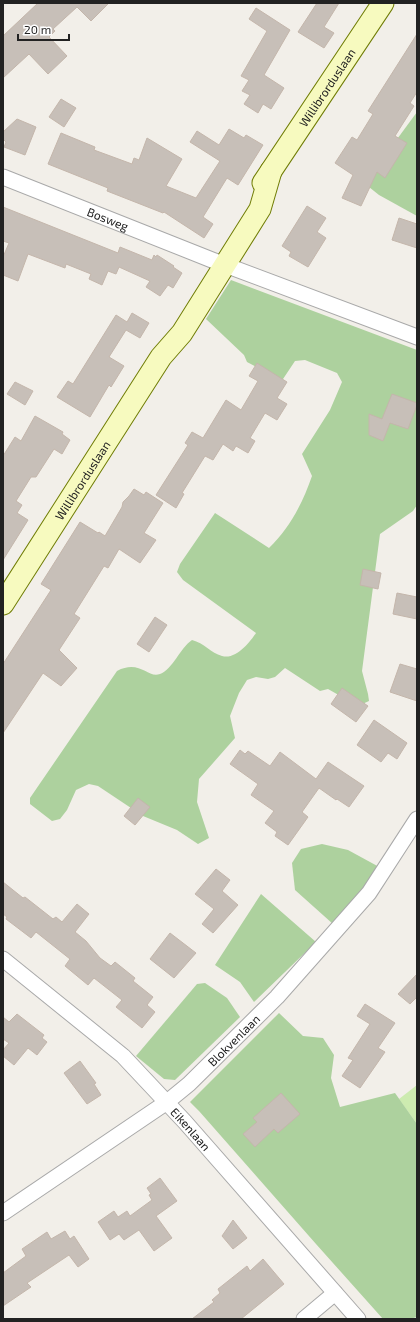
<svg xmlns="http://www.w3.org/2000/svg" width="420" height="1322" font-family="'Exo 2',sans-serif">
<rect width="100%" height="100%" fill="#f2efe9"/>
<path fill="#cdebb0" d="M417,1085V1124L399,1099Z"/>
<g fill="#add19e">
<path d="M417,112V216L379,195L369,187L370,176Z"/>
<path d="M231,280L417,350V505L413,511L380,534L362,671L368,694L369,701L358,706L328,689L320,691L285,668L275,677L268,679L256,677L247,680L239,693L230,716L235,738L199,779L197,802L209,838L198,844L177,830L143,816L98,786L89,784L76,790L67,810L60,819L52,821L30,804V798L117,671C140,659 148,679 160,674C173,669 180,648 192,640C204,643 211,653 222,656C236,660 250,642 256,633L183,580L177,572L180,564L215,513L269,548C290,528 303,502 312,476L302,454L330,410L342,382L337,373L305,360L295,361L283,379H279L247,362L244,355L206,319Z"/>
<path d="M322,844L348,850L381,868L333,924L295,890L292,863L301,849Z"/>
<path d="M261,894L316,942L254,1002L240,982L215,965Z"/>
<path d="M205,983L227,998L240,1017L175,1080L164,1079L136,1056L197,984Z"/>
<path d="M279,1013L303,1036L323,1038L334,1055L331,1078L340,1107L395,1093L417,1124V1317L410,1319H383L316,1244L199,1111L190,1102Z"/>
</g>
<g fill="#c7bfb8" stroke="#c4b6ab">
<path d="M38,3H109L91,21L77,7L53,29L55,31L49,37L67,56L48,74L29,54L3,78V36Z"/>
<path d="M317,3H339L324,27L334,33L324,48L298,32Z"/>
<path d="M256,8L290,30L264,75L284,88L271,109L263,104L258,113L244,104L250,95L242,91L249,80L241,76L267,31L249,19Z"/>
<path d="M417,34V92L410,103L414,106L395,136L407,143L385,178L377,172L361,206L342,198L353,175L335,163L352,137L357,140L373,114L368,111Z"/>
<path d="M61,99L76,108L64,127L49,117Z"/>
<path d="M17,119L36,127L25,155L4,147L6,142L3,139V132Z"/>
<path d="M229,129L244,138L246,135L263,145L238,185L227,178L203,217L213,224L204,238L164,212L163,213L107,191L108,188L48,164L61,133L95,147L94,150L132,164L134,158L139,160L147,138L182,159L166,186L196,198L220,161L190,142L197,131L219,145Z"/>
<path d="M307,206L326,218L317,232L326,238L308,267L289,256L291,252L282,246Z"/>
<path d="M3,207L118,253L120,247L152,260L154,255L156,257L157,255L174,266L173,267L182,273L173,288L168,285L160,296L146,287L150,281L119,267L116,274L108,271L102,285L89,279L91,274L66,264L65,268L28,254L18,281L3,275V257L9,243L3,241Z"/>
<path d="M399,218L417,224V248L392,240Z"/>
<path d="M132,313L149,323L140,338L126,330L109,357L124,366L111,387L109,385L90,417L57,397L68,381L73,384L116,315L127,322Z"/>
<path d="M257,363L287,382L277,398L287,404L277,420L265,413L250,438L255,441L248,453L236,446L233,451L223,444L213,460L205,456L182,493L184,494L176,508L156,495L188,445L185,443L192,432L203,438L226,400L241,410L258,381L249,376Z"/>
<path d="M15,382L33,391L25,405L7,394Z"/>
<path d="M392,394L417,403V405L408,429L390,423L383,441L369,435V414L382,419Z"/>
<path d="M35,416L63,432L62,434L70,440L62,454L54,449L36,477H31L16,501L22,505L17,513L28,520L3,560V456L15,437L21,441Z"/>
<path d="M134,489L144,495L146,492L163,503L144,533L156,540L140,563L119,549L108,568L104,566L74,614L80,618L59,650L77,668L61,686L43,673L3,733V664L51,590L41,584L80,522L98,533L99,532L105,536L122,507L123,502L129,496Z"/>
<path d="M363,569L381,573L378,589L360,585Z"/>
<path d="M397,593L417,597V619L393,614Z"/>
<path d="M155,617L167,625L149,652L137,644Z"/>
<path d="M400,664L417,669V701L390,692Z"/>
<path d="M342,688L368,706L356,722L331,704Z"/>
<path d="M374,720L407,743L397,759L388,753L381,762L357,745Z"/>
<path d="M240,750L245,754L248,751L270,766L280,752L316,779L328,762L364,786L349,807L337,799L336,800L319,788L302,812L308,817L288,845L275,836L277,832L265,823L274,811L251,795L258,784L230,764Z"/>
<path d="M138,798L150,807L135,825L124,816Z"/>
<path d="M216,869L230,880L222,891L238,905L213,933L202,924L214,909L195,894Z"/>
<path d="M3,882L23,898L25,897L53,919L56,917L62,922L77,904L89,914L75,932L86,941L100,958L111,966L115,962L135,978L133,981L153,997L147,1005L155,1012L142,1028L116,1007L122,1000L94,978L88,985L65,966L70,959L36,932L31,938L6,919L7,917L3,914Z"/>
<path d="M170,933L196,953L174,978L150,959Z"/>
<path d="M417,974V997L410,1004L398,994Z"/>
<path d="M365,1004L395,1023L378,1048L385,1052L360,1088L342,1076L353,1060L348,1058L370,1024L357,1016Z"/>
<path d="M17,1014L44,1035L42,1038L47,1042L37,1055L28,1048L14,1065L3,1056V1050L9,1043L3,1039V1017L9,1022Z"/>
<path d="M80,1061L96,1083L94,1084L101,1095L87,1104L64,1073Z"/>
<path d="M281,1093L300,1114L278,1133L274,1129L255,1147L243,1134L257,1122L253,1118Z"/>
<path d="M160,1178L177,1201L156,1216L172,1238L154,1251L139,1230L124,1240L119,1234L110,1240L98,1222L114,1211L118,1217L127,1211L130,1216L152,1200L149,1195L151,1194L147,1188Z"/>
<path d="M233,1220L247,1238L233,1249L222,1236Z"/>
<path d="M65,1231L70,1239L74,1236L89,1259L78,1267L69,1255L27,1283L31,1287L3,1306V1273L26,1256L22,1249L47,1232L51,1239Z"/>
<path d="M263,1259L284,1284L241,1319H192L214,1302L212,1300L220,1293L218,1289L247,1266L250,1271Z"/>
</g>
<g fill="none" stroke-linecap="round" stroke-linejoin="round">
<defs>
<g id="minor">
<path id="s1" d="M3,177L212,260L417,337"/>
<path id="s2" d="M3,959L123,1056L185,1122L358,1319"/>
<path id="s3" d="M3,1213L167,1102L189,1084L277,997L369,893L417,819"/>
<path d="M304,1319L335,1293"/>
</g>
<g id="secondary">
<path id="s4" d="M263,183L383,3"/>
<path id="s5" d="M3,604L161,357L182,333L260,209L271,171"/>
</g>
</defs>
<use href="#minor" stroke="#a9a9a9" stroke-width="17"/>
<use href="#secondary" stroke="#707d05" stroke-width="23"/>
<use href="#minor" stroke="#fff" stroke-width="15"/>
<use href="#secondary" stroke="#f7fabf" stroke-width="21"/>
</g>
<g text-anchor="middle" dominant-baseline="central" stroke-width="3" stroke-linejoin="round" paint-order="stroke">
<g font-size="12" fill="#222" stroke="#fff">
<text stroke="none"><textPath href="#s4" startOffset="115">Willibrorduslaan</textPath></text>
<text stroke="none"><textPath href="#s1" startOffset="113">Bosweg</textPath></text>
<text stroke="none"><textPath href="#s5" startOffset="147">Willibrorduslaan</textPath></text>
<text stroke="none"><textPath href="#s3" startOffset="289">Blokvenlaan</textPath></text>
<text stroke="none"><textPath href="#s2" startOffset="254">Eikenlaan</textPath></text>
</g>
</g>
<rect width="420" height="1322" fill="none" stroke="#222222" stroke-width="8"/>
<path d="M18 34v6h51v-6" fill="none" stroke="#222222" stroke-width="2"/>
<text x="24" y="34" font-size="12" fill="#222222" stroke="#ffffff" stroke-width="3" paint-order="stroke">20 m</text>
</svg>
